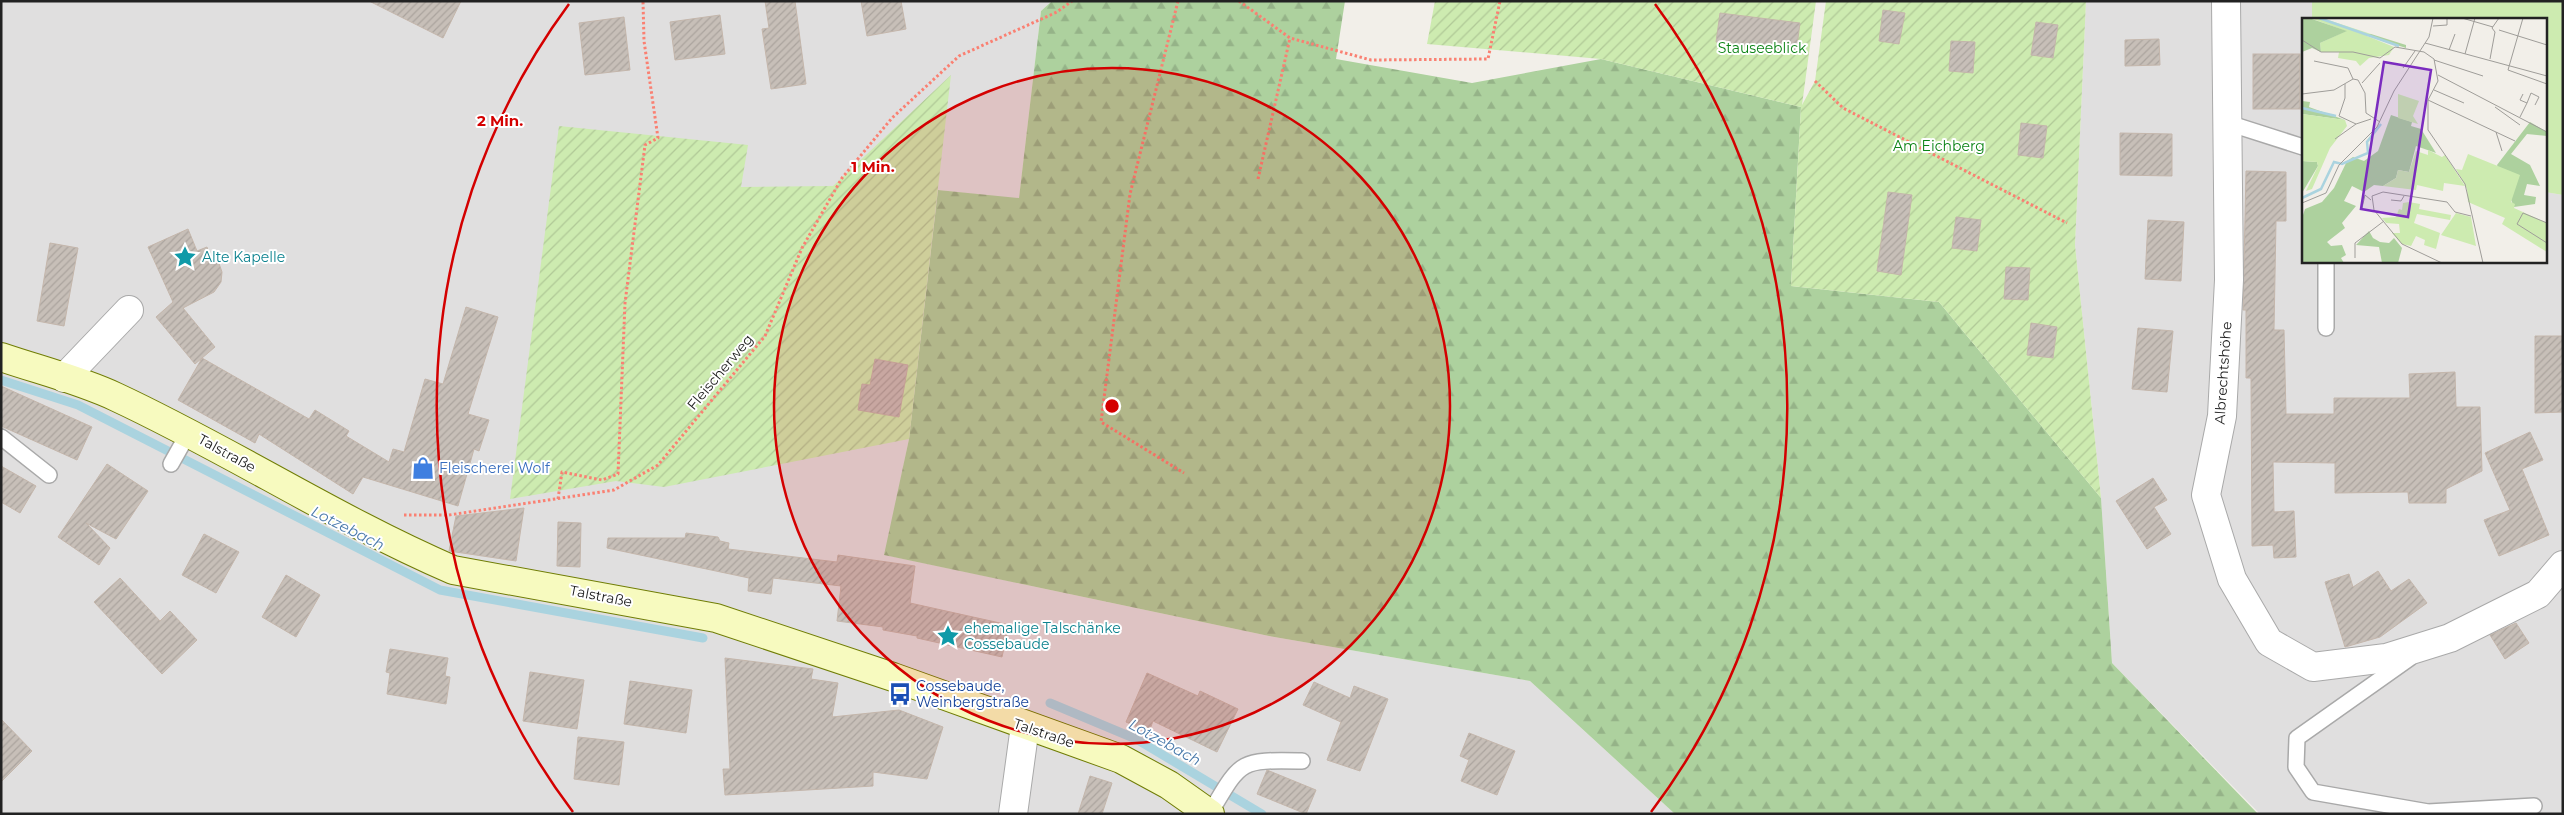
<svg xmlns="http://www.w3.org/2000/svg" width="2564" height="815" font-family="Montserrat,sans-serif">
<defs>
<pattern id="forest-firs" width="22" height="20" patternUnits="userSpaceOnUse" patternTransform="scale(1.25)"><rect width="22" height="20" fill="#add19e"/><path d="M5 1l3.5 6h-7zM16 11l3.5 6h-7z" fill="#95b388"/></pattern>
<pattern id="garden-furrows" width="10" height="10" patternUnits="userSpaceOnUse" patternTransform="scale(1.25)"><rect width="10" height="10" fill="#cdebb0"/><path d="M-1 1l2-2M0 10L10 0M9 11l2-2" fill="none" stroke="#b0c997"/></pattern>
<pattern id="building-hatch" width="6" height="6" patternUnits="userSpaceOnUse" patternTransform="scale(1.25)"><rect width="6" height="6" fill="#c7bfb8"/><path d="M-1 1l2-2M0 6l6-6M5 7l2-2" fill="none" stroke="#aba49e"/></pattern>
</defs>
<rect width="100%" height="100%" fill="#f2efe9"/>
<g fill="#e0dfdf">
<path d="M1,1H1052L1041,11L1019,199L938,190L909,439L885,555L1269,636L1530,681L1675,814H1Z"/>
<path d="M2086,1H2312V19H2303V261H2545V192L2563,195V814H2260L2112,663L2101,498L2075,245Z"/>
</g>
<path fill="#cdebb0" d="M2312,1H2563V195L2545,192V19H2312Z"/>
<path fill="url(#forest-firs)" d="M1052,1H1345L1336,59L1472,83L1601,59L1801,107L1791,286L1939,302L2101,498L2112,663L2258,814H1675L1530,681L1269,636L884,555L909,439L938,190L1019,198L1041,11Z"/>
<g fill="url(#garden-furrows)">
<path d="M1435,1H1816L1802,105L1815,81L1826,1H2086L2075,245L2101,498L1939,302L1791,286L1801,107L1601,59L1427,44Z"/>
<path d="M951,75L909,439L664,487L616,481L510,499L559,126L748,145L741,187L833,186Z"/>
</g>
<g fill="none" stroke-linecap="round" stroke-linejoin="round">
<g stroke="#aad3df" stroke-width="9">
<path d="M1,380L78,405L440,590L703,638"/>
<path d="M1050,703L1136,739L1262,814"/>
</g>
</g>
<g fill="url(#building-hatch)" stroke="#c4b6ab">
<path d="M369,1H461L443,38Z"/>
<path d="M765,1H795L806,84L771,89L762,29L769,28Z"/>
<path d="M861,1H901L906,29L867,36Z"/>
<path d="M1883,10L1905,13L1899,44L1879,41Z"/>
<path d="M1720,13L1800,23L1796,53L1716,42Z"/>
<path d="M720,15L725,54L675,60L670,22Z"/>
<path d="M624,17L630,70L585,75L579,23Z"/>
<path d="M2036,22L2058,25L2053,58L2031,55Z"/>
<path d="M2159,39L2160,65L2125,66V40Z"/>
<path d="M1951,41L1975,42L1973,73L1949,71Z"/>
<rect x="2253" y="54" width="47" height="55"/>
<path d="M2021,123L2047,126L2043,158L2018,155Z"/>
<path d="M2120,133L2172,134V176L2120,175Z"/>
<path d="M2246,171L2286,172V221H2276L2274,330H2284L2286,414H2334V398H2410L2409,374L2455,372L2456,407H2480L2482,471L2446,489V503H2409L2408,492L2335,493V463L2273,462L2274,512L2294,511L2296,557L2274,558L2273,545L2252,546L2251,378H2246V310H2243Z"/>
<path d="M1888,192L1912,195L1901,275L1877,271Z"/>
<path d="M1956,217L1981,220L1977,251L1952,248Z"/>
<path d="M2148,220L2184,222L2181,281L2145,279Z"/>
<path d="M188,229L197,251L207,247L210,256L216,255L222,272L221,282L214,292L183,308L215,347L195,364L156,317L173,302L148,247Z"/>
<path d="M50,243L78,248L64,326L37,321Z"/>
<path d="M2006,267L2030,268L2028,300L2004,299Z"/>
<path d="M466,307L498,317L468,414L489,420L479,451L474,449L458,506L363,477L353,494L259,434L255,443L178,400L202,358L309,419L315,410L349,431L346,436L389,462L393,449L404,452L425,379L443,384Z"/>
<path d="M2031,323L2057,327L2053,358L2027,355Z"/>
<path d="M2138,328L2173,331L2167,392L2132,389Z"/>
<path d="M2535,336H2563V412L2535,413Z"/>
<path d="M875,359L908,365L899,417L858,410L862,384L870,385Z"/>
<path d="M1,386L92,427L77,460L1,426Z"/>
<path d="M2530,432L2543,460L2522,469L2549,535L2499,556L2484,520L2510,510L2485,453Z"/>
<path d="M107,464L148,491L116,539L86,523L110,548L99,565L58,537Z"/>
<path d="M1,466L36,486L20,513L1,502Z"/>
<path d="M2153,478L2167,500L2154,507L2171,534L2147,549L2116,501Z"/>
<path d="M524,508L516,561L449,551L456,516Z"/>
<path d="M558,522L581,523L580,567L557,566Z"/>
<path d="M686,533L718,537L720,541L729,543L728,549L837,562L838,555L915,566L910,603L1009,625L1002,657L917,638V636L883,630V627L837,621L841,586L773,578L771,594L748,591L749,578L607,548L608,538H685Z"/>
<path d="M204,534L239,552L216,593L182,575Z"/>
<path d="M2378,571L2391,591L2409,579L2427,603L2380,637L2345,647L2325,582L2349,574L2353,587Z"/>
<path d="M286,575L320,595L296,637L262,617Z"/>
<path d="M120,578L160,621L170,611L197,640L162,674L94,602Z"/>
<path d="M2516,623L2529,643L2505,659L2490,635Z"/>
<path d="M390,649L448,658L445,676L450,677L446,704L387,694L390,673L386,672Z"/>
<path d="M725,658L813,669L811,679L838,683L832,717L899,710L943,727L927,779L873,772V786L725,795L723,769H730Z"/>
<path d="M530,672L584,680L577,729L523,721Z"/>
<path d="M1147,673L1198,696L1200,691L1238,709L1217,752L1153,721L1149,732L1126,722Z"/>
<path d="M630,681L692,690L686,733L624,724Z"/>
<path d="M1314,682L1350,698L1354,686L1388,699L1360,771L1327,760L1341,722L1303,705Z"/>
<path d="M1,719L32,751L1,782Z"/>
<path d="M1469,733L1515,751L1497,795L1461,781L1469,760L1460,756Z"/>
<path d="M578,737L624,742L619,785L574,779Z"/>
<path d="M1267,770L1316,790L1306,814L1257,794Z"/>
<path d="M1090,776L1112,783L1102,814H1078Z"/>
</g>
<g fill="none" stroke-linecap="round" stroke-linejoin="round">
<defs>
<g id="lane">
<path d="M2228,123L2303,147"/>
<path d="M2326,261V328"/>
<path d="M1,437L49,475"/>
<path d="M171,464L189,432"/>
<path d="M2410,658L2297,738L2296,767L2313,792L2428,812L2534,806"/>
<path d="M1210,813C1242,759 1239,760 1302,761"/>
</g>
<g id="street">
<path d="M2226,1L2229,280L2222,416L2206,495L2232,579L2269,642L2313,667L2386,658L2450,638L2538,594L2563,565"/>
<path d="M64,378L129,310"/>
<path d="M1013,814L1025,726"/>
</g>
<path id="secondary" d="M1,357C39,370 80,380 116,397C230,450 337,520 453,570L716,618L893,677L1121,759L1169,785L1210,814"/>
</defs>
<use href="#lane" stroke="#a9a9a9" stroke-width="18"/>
<use href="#street" stroke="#a9a9a9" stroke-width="30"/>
<use href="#secondary" stroke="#707d05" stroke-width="30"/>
<g stroke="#fa8072" stroke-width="3" stroke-dasharray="2.5 2.5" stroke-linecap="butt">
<path d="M1178,1L1130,194L1101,422L1184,473"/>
<path d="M1239,1L1290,38L1371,60L1488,59L1500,1"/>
<path d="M1815,81L1843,108L2067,223"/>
<path d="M1258,179L1290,38"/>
<path d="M558,499L562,472L602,480L618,474L625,303L645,145L658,138L644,41L643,1"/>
<path d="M404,515H449L614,490L658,465L765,336L802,248L842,178L892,118L959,56L1057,12L1072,1"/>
</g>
<use href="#lane" stroke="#fff" stroke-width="15"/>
<use href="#street" stroke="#fff" stroke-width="28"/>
<use href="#secondary" stroke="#f7fabf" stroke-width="28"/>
</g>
<circle cx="1112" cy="406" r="338" fill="#d40000" fill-opacity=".12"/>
<g fill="none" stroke="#d40000" stroke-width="2.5">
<circle cx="1112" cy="406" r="338"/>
<path d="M573 812A675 675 0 0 1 569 4M1655 4A675 675 0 0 1 1651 812"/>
</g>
<defs>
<symbol id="sight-bare" viewBox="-9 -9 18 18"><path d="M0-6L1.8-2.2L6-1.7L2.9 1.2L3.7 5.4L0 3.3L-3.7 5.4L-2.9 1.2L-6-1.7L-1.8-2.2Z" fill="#0f9aa8" stroke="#fff" stroke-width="2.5" paint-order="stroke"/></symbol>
<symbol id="shop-bare" viewBox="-9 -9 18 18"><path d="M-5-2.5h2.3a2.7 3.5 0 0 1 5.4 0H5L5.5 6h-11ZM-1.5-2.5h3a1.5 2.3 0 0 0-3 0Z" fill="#3f7fe0" stroke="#fff" stroke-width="2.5" paint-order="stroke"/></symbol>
<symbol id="bus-bare" viewBox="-9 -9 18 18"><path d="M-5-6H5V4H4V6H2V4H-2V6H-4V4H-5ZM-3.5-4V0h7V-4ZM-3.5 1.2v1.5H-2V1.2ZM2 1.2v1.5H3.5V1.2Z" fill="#1a4fb4" stroke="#fff" stroke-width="2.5" paint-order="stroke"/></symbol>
</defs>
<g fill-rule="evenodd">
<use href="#sight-bare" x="169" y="241" width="32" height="32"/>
<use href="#shop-bare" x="407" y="452" width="32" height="32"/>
<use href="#sight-bare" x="932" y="620" width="32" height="32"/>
<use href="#bus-bare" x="884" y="678" width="32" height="32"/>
</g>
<g text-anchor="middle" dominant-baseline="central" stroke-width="4" stroke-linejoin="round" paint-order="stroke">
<g font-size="14" fill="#0c8416" stroke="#fff">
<text x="1762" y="48">Stauseeblick</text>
<text x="1939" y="146">Am Eichberg</text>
</g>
<g font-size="14" fill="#0d838f" stroke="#fff" text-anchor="start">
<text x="202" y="257">Alte Kapelle</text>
<text x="964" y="628">ehemalige Talschänke<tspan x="964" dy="16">Cossebaude</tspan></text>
</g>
<g font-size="14" fill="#222" stroke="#fff">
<text transform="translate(720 372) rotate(-50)">Fleischerweg</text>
<text transform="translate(2223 373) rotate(-86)">Albrechtshöhe</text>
<text transform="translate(227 453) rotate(29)">Talstraße</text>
<text transform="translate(601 596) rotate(11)">Talstraße</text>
<text transform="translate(1044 733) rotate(19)">Talstraße</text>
</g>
<g font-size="14" fill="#366cbe" stroke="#fff" text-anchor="start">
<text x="439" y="468">Fleischerei Wolf</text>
</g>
<g font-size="14" fill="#164399" stroke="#fff" text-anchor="start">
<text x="916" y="686">Cossebaude,<tspan x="916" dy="16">Weinbergstraße</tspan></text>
</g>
<g font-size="15" font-style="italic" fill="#4a7aab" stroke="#fff">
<text transform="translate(348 528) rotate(27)">Lotzebach</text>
<text transform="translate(1165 742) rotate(29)">Lotzebach</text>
</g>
</g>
<g transform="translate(2302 18)">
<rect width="245" height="245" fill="#f2efe9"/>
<path d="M8,0H20L69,16L65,18L92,29L87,37L67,40L58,48L54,43L36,40L37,34H19L18,25L44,13ZM107,184L118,186L117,191L149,197L148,202L115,196L112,205L138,215L134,231L122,227L123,222L114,218L109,228L100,226L90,215H98L97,206L84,205L80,200L94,199L97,191L100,192L101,185ZM154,195L169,199L174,228L139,217Z" fill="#cdebb0"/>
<path d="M0,0H7L45,13L18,25L19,34L10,30L0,34ZM69,16L104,27V30L64,17ZM0,83L8,84L7,89L43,102L0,96ZM89,97L110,104L109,108L119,111L134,135L114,128L107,154L96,152L94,160L81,168L72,167L62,174L50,168L42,183L54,188L40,205L43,210L25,224L29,228L40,227L44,237L39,240L42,245H0V200L3,191L20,184L32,170L45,143L51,139L62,143L76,133ZM228,104L245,114V118L225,116L209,136L228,147L238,168L225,166L222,177L234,179L233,186L212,189L195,147ZM0,143L15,144L16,148L0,175ZM67,213L71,220L78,224L87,225L92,220L100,230L96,245H80L77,229L54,227Z" fill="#add19e"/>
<path d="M96,76L117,83L111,98L116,106L96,100ZM0,96L43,102L45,108L28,130L10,171L4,173L16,148L15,144L0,143ZM126,132L140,139L143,137L163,168L142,165L141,173L115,167L114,172L81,168L94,160L96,152L107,154L114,133L126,137ZM166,136L218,157L209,184L213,186L212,190L245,205V234L200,206L203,200L166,184L165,171L154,151L160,152Z" fill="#cdebb0"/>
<path fill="none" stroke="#aad3df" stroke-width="2.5" d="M17,0L97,28M0,90L34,98M0,180L19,171L32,144L40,146L66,135L65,124L79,106"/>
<path fill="none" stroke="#9f9d99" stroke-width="1" d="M160,0L191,9M221,0L206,52L245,66M131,8L145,7V0M197,12L245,27M0,22L19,34H51L78,40L93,29L122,34L132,41L136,63L126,82V112L163,166L181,245M123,25L245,58M147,32L153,16M163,36L173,0M188,41L193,14L190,10L197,0M132,42L181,58M12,43L46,50L51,61M101,50L113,33M136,57L245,114M60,65L78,45M43,66V80L37,98L54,106M132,72L162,85M0,76L32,72L51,61L56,62L63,75L64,95L78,104M126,82L213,123M225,85L229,75L237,79L233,87M193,89L218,107M218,99L225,85L218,82L221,76M194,114L200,133M33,121L54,106L69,101M89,182L99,183L102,178M0,185L24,175L37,147L75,109L92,73L127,19L131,0M60,190L63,177L69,182M245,205L221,195L215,206L245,225M53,240V225L82,203M140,245L100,226L72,192L70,178L81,174L145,184L153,194L169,198"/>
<path fill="#7b2cbf" fill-opacity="0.15" stroke="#7b2cbf" stroke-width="2.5" d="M82,44L129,52L106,199L59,191Z"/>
<rect width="245" height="245" fill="none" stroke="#222" stroke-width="2.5"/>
</g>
<circle cx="1112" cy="406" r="8" fill="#d40000" stroke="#fff" stroke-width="2.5"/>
<g font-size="15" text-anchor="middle" font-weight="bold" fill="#d40000" stroke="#fff" stroke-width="4" stroke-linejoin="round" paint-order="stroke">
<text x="500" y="126">2 Min.</text>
<text x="873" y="172">1 Min.</text>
</g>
<rect width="2564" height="815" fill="none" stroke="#222222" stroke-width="5"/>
</svg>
